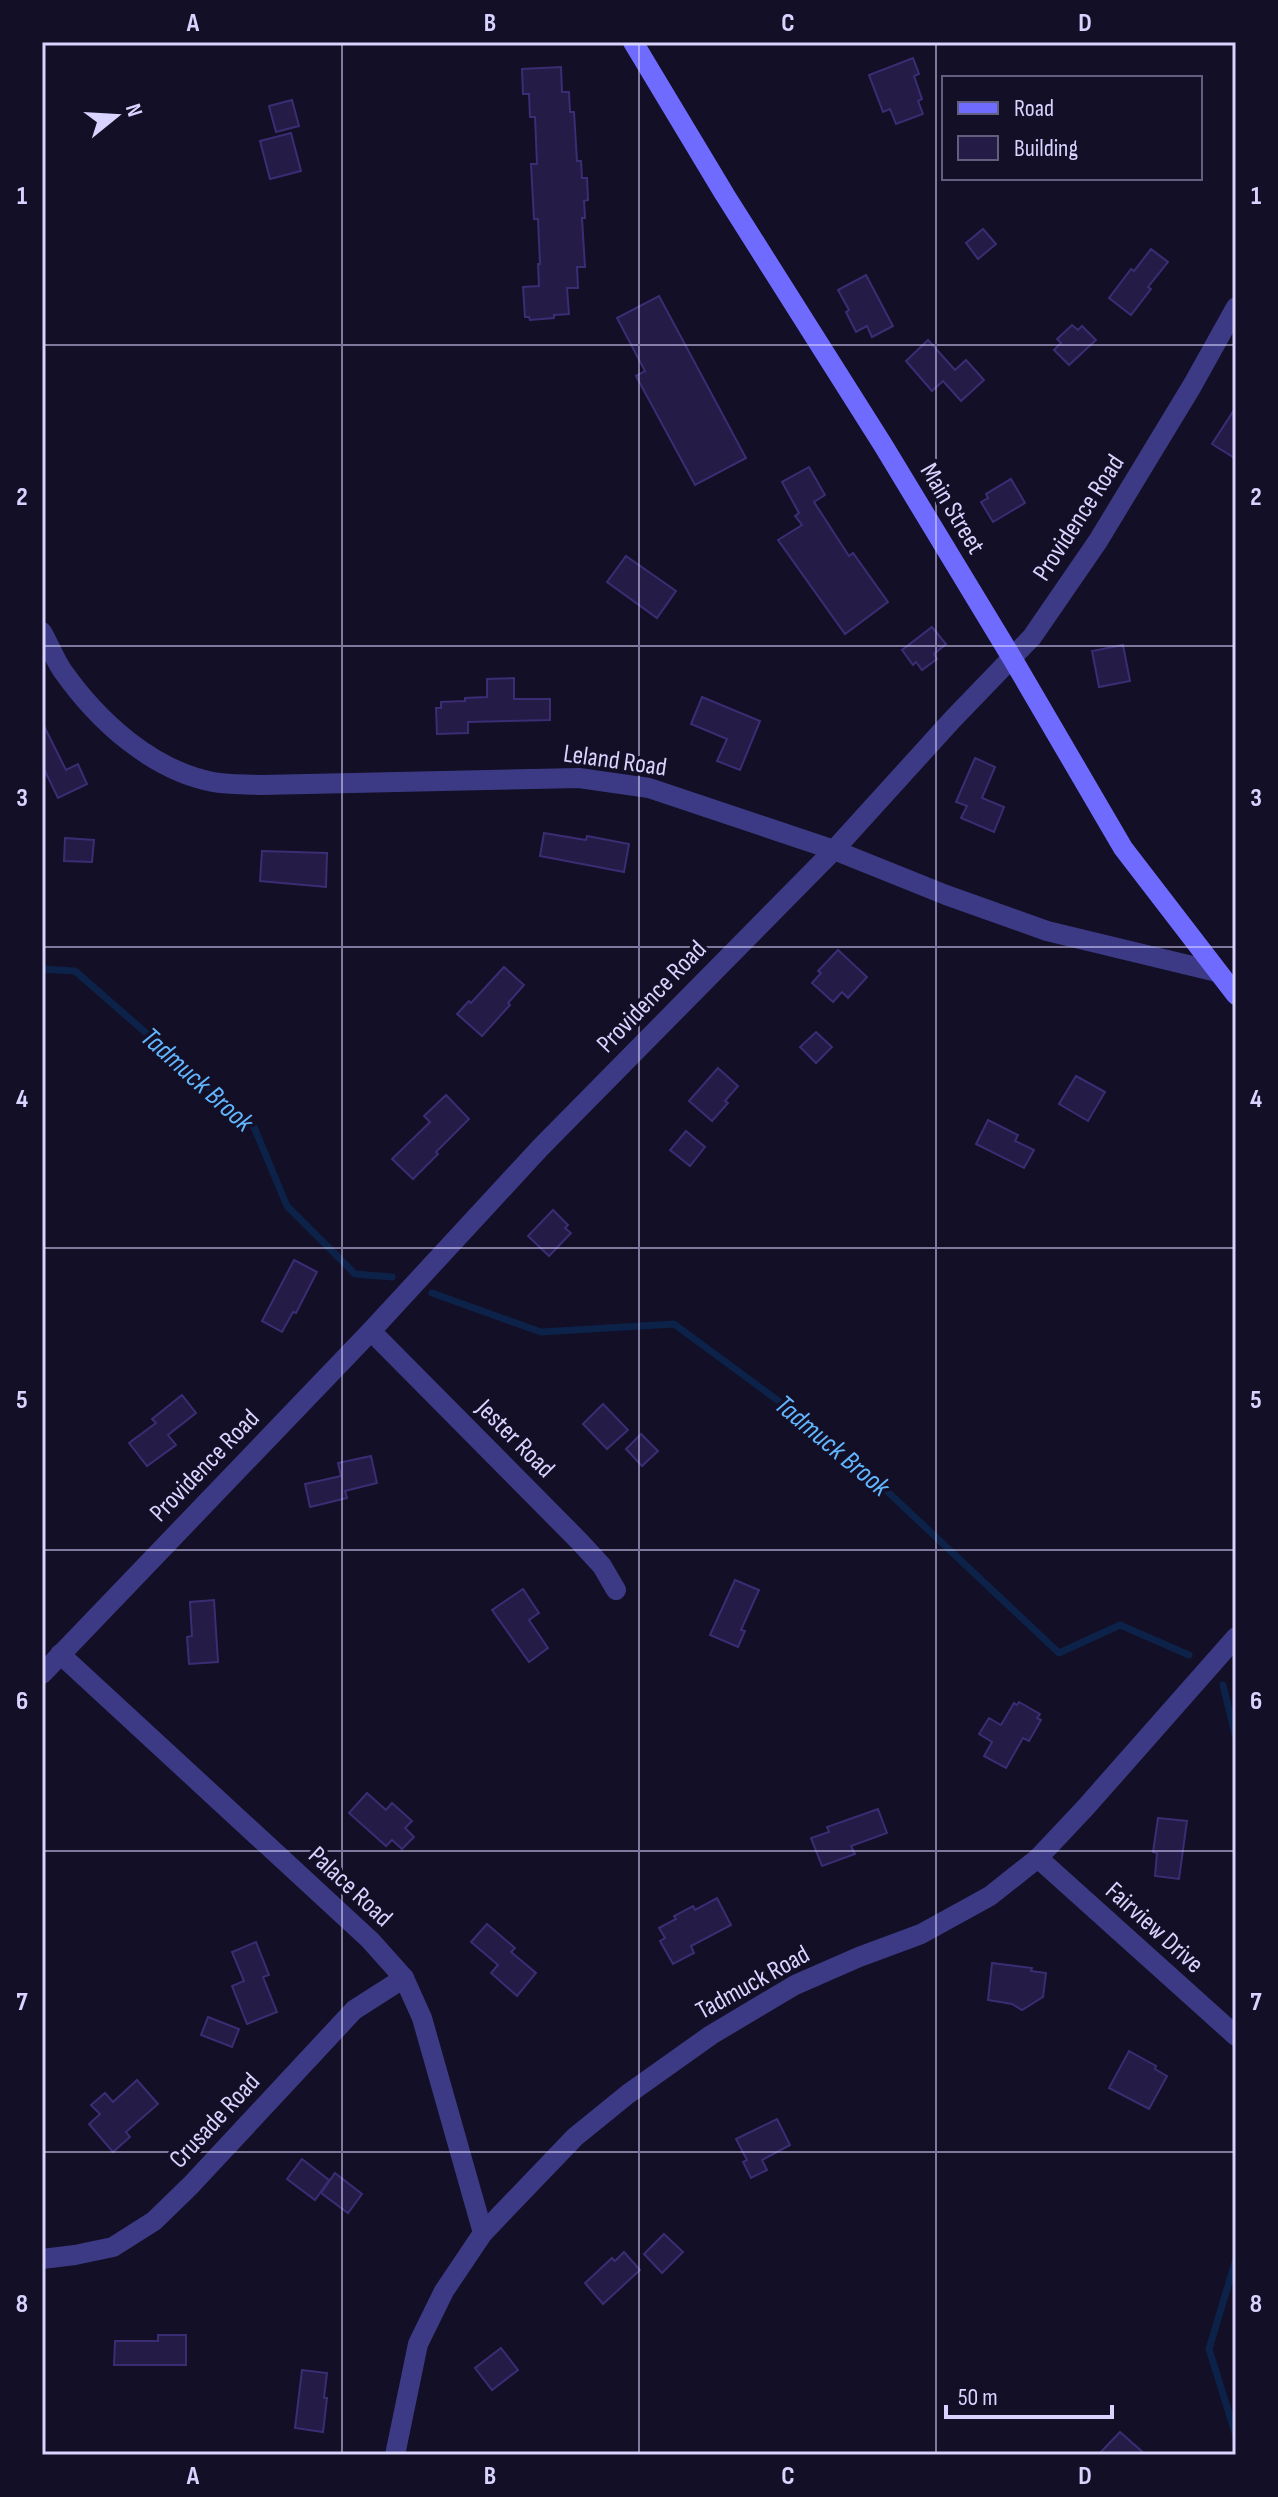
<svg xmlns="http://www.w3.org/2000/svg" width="1278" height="2497" font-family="'Sofia Sans Condensed',sans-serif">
<rect width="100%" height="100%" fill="#130f26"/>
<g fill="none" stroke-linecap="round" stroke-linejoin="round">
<g stroke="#0c2248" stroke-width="7">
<path d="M42,969L75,971L254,1127L287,1206L355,1274L392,1277"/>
<path d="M432,1293L541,1332L674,1324L837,1444L1059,1653L1120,1625L1189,1655"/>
<path d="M1223,1685L1236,1738"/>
<path d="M1236,2259L1209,2349L1236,2436"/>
</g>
</g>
<g fill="#241b47" stroke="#3b2d73" stroke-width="2">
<path d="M913,58L919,74L914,76L922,99L918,101L923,114L896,124L890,109L883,112L869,75Z"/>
<path d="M561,67L562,92H569L570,112H574L577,161H581L582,178H587L588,200L584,201L585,218H582L585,267H577L578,288H567L569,314L554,315V318L530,320L529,317H525L523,287L539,286L538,264H540L538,219H534L531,164H537L535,117H530L529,94H523L522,69Z"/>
<path d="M292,100L299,126L276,132L269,106Z"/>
<path d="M291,133L301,171L270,179L260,141Z"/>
<path d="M983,229L996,244L978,259L966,243Z"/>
<path d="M1151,249L1168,262L1148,287L1151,289L1131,315L1109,298L1131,269L1134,271Z"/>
<path d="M866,275L893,326L872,337L867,326L856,332L846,312L849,310L838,290Z"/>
<path d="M659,296L746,458L695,485L636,376L645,371L617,318Z"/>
<path d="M1072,325L1078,330L1082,326L1096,340L1069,365L1054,350L1061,343L1057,339Z"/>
<path d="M928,340L955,370L966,360L984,380L961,401L943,381L932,391L906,361Z"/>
<path d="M1236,407V459L1212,444Z"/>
<path d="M809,467L825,495L814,502L849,556L853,553L888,602L845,634L778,540L802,525L795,516L799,513L782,482Z"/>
<path d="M1011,479L1025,503L993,522L981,502L988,498L986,494Z"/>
<path d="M626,556L676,591L657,618L607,582Z"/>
<path d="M932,627L946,644L934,654L937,659L922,670L916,662L913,665L902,650Z"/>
<path d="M1123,645L1130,681L1099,687L1092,651Z"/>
<path d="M514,678V699H550V720L468,722V733L437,734L436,708H441V702L465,701V698L487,697V679Z"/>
<path d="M702,697L760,721L740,770L717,761L727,739L691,724Z"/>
<path d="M42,722L66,770L78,764L87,784L58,798L42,765Z"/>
<path d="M975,758L995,767L982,798L1004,807L994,832L961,818L967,806L956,802Z"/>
<path d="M544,833L586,840L587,836L629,844L624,872L540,856Z"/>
<path d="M65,838L94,840L92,862L64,861Z"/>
<path d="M262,851L327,853L326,887L260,881Z"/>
<path d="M838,950L867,977L848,998L842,992L833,1002L812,983L821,973L818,971Z"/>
<path d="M504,967L524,985L508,1003L510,1005L482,1036L457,1014L469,1001L471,1003Z"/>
<path d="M816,1032L832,1047L816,1063L800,1047Z"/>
<path d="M718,1068L738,1086L725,1101L728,1103L712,1121L689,1101Z"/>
<path d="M1076,1076L1105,1092L1088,1121L1059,1104Z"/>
<path d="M446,1095L469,1119L436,1152L438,1154L413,1179L392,1159L430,1122L424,1116Z"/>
<path d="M988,1120L1018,1135L1015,1141L1034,1150L1024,1168L976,1144Z"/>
<path d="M686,1131L705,1147L690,1166L670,1150Z"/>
<path d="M553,1210L568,1225L565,1228L571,1233L549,1256L528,1236Z"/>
<path d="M294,1260L317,1272L296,1313L293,1312L282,1332L262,1321Z"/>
<path d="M182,1395L196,1413L168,1435L176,1445L147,1466L129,1443L156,1423L152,1419Z"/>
<path d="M603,1404L628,1430L607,1449L583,1424Z"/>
<path d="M641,1434L658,1451L642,1466L626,1449Z"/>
<path d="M371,1456L377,1483L345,1491L347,1498L310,1507L305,1484L341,1476L338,1463Z"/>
<path d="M735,1580L759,1590L741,1630L745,1631L738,1647L710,1635Z"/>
<path d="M523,1589L539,1613L529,1620L548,1648L529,1662L492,1610Z"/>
<path d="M214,1600L218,1662L189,1664L187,1637L192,1636L190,1602Z"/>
<path d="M1019,1702L1040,1714L1037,1718L1041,1720L1029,1741L1023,1738L1006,1768L984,1756L992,1742L979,1734L989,1718L1001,1725L1014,1703L1017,1705Z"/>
<path d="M367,1793L386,1810L392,1803L412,1821L405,1828L414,1837L402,1849L392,1840L386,1846L349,1813Z"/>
<path d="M878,1809L887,1833L851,1846L855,1854L822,1866L811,1838L829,1832L827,1827Z"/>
<path d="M1158,1818L1187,1821L1179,1879L1155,1876L1157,1853L1153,1852Z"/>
<path d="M717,1898L731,1925L691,1946L694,1953L673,1964L660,1941L665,1938L659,1928L676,1919L674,1916L693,1906L695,1910Z"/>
<path d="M487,1924L515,1948L511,1952L536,1973L517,1996L491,1973L498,1965L471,1942Z"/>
<path d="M256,1942L269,1975L263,1977L277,2012L247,2024L232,1986L244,1981L232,1952Z"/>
<path d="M992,1963L1032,1968L1031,1971L1046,1973L1043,1997L1022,2010L1012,2004L988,2000Z"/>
<path d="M208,2017L239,2029L232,2047L201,2035Z"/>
<path d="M1129,2051L1156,2066L1155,2069L1167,2076L1149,2109L1109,2088Z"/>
<path d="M137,2080L158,2104L126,2132L130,2137L113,2152L89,2124L100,2114L91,2105L105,2093L113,2102Z"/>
<path d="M777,2119L790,2145L762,2160L767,2170L751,2178L743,2162L747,2160L736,2139Z"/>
<path d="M302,2159L329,2180L315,2200L287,2179Z"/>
<path d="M335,2173L362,2194L348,2213L321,2193Z"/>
<path d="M664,2234L683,2252L662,2273L644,2254Z"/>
<path d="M624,2252L640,2270L603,2304L585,2283L612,2258L615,2261Z"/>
<path d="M158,2335H186V2365H114L115,2341H158Z"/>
<path d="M501,2348L518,2370L492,2390L475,2368Z"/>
<path d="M302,2370L327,2373L324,2398H327L323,2432L295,2428Z"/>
<path d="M1120,2432L1146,2455H1098Z"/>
</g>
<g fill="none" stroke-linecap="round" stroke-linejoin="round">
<g stroke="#3d3a85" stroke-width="20">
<path d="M42,632C49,644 54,658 62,670C97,720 151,770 213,782C229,785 246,784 262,785L579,778L649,788L834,850L946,895L1047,931L1217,972"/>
<path d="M371,1331L580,1542L602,1566L616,1590"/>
<path d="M60,1654L370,1940L404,1978L422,2018L483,2233"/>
<path d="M42,1674L371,1331L540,1148L834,850L952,720L1032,637L1098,541L1192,386L1236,307"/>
<path d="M1038,1858L1236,2036"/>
<path d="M42,2259L75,2255L113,2247L154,2221L191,2185L354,2010L404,1978"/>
</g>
<path stroke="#3d3a85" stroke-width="20" d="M395,2455L418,2344L444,2291L483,2233L575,2137L628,2094L711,2035L795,1985L859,1957L921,1934L990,1896L1038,1858L1086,1807L1236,1637"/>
<path stroke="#6f6bff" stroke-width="20" d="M633,42L725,195L883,445L1012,658L1123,848L1236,995"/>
</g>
<path fill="none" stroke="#d9d4ff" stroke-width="2" stroke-opacity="0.55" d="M342,42V2455M639,42V2455M936,42V2455M42,345H1236M42,646H1236M42,947H1236M42,1248H1236M42,1550H1236M42,1851H1236M42,2152H1236"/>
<g text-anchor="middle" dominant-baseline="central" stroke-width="7" stroke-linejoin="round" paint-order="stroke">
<g font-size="26" fill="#d9d4ff" stroke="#130f26">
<text transform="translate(952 509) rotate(59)">Main Street</text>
<text transform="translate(1079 518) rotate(-57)">Providence Road</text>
<text transform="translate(615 761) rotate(8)">Leland Road</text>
<text transform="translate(652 997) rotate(-46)">Providence Road</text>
<text transform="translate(515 1439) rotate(45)">Jester Road</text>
<text transform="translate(205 1466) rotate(-46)">Providence Road</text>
<text transform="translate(350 1887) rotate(43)">Palace Road</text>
<text transform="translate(1154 1928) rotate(42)">Fairview Drive</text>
<text transform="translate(753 1983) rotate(-29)">Tadmuck Road</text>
<text transform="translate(215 2121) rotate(-47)">Crusade Road</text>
</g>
<g font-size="28" font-style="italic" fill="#62b6ff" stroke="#130f26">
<text transform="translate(197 1080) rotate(42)">Tadmuck Brook</text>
<text transform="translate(832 1446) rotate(40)">Tadmuck Brook</text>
</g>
</g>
<rect width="1278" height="2497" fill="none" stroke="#130f26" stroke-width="88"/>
<rect x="942" y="76" width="260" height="104" fill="#130f26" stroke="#625e7d" stroke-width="2"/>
<rect x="958" y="102" width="40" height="12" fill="#6f6bff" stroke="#625e7d" stroke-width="2"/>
<text x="1014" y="116" font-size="24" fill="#d9d4ff">Road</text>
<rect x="958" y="136" width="40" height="24" fill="#241b47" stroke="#625e7d" stroke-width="2"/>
<text x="1014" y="156" font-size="24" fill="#d9d4ff">Building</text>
<g transform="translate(116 116) rotate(72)" stroke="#130f26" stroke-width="6" paint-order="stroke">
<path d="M0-6L14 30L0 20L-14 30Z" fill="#d9d4ff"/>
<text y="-12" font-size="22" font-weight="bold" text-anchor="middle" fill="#d9d4ff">N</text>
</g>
<path d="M946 2405v12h166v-12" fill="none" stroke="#d9d4ff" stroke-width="4"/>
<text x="958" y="2405" font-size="24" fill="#d9d4ff" stroke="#130f26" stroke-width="6" paint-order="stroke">50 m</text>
<rect x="44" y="44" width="1190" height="2409" fill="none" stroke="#d9d4ff" stroke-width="3"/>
<g font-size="26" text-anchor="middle" font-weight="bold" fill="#d9d4ff">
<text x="193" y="31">A</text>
<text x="490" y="31">B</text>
<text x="788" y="31">C</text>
<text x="1085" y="31">D</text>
<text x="22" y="204">1</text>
<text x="1256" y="204">1</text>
<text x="22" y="505">2</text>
<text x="1256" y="505">2</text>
<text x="22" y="806">3</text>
<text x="1256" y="806">3</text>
<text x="22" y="1107">4</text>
<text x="1256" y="1107">4</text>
<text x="22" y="1408">5</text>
<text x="1256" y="1408">5</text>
<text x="22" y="1709">6</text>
<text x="1256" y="1709">6</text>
<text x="22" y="2010">7</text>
<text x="1256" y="2010">7</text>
<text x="22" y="2312">8</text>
<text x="1256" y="2312">8</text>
<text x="193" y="2484">A</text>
<text x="490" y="2484">B</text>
<text x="788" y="2484">C</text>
<text x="1085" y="2484">D</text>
</g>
</svg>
